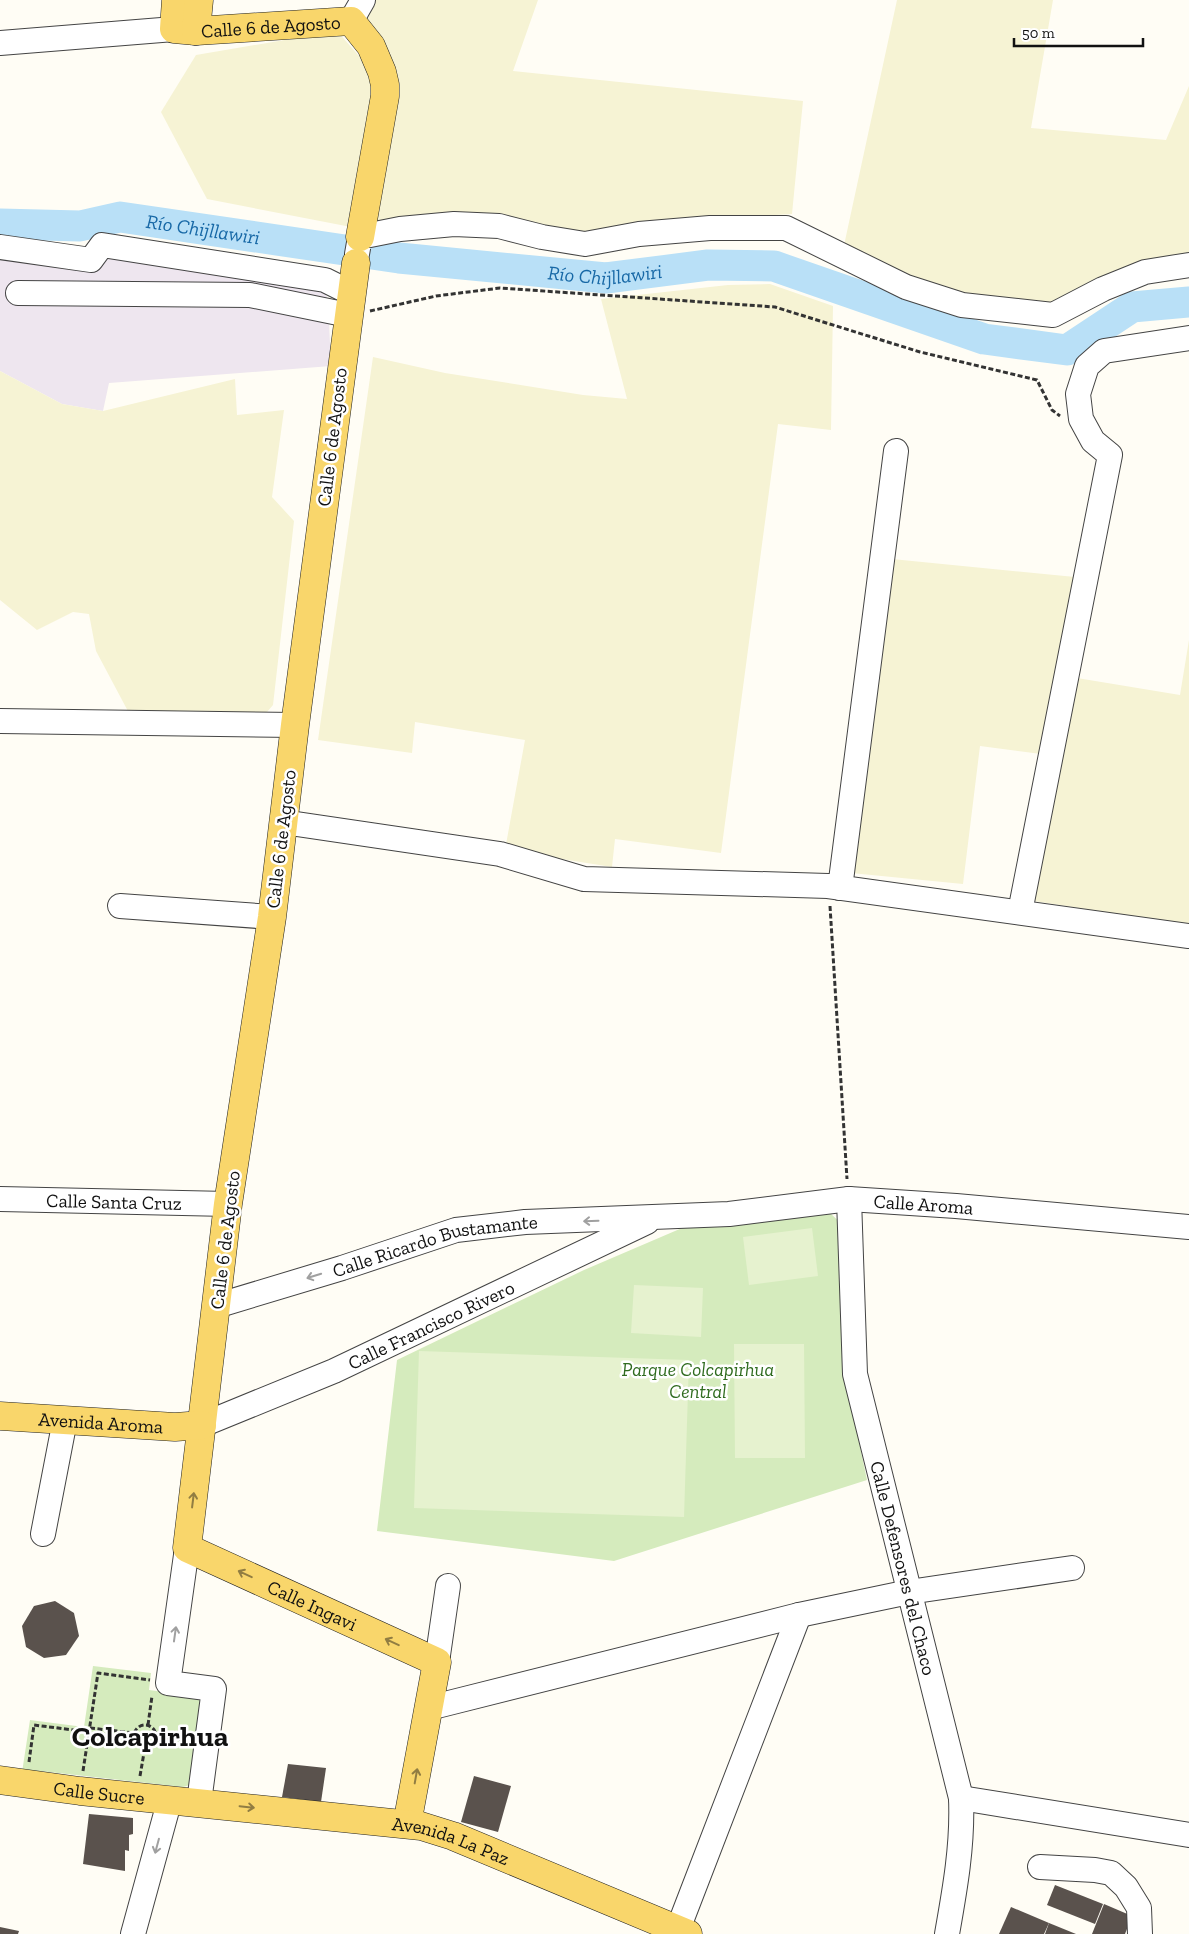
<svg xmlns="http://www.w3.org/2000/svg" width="1189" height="1934" font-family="'Zilla Slab',serif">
<rect width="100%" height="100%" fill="#fffdf5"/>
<path fill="#eee6ef" d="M108,252L322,288L328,299L331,366L109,383L103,411L62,404L0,371V256Z"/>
<g fill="#f6f3d4">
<path d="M370,0H538L513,71L803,101L792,214L645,223L586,236L375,220L395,71L360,17Z"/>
<path d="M897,0H1053L1031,128L1166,140L1189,86V270L1060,302L986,304L843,250Z"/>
<path d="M337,31L375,74L351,227L207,199L161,112L196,55Z"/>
<path d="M770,284L833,306L831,430L778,424L721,853L615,839L612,867L505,850L525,740L415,722L412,753L318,740L373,357L445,373L583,395L627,399L601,299L728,285Z"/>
<path d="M0,371L62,404L103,411L235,379L237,415L284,410L272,497L294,521L273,705L261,719L130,715L96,651L89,614L73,612L37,630L0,600Z"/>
<path d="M892,559L1075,577L1041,754L980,746L963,884L851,873Z"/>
<path d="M1189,640V925L1034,901L1077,678L1180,695Z"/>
</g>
<g fill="#d5ebbd">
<path d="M831,1214L842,1224L845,1375L867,1480L614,1561L377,1531L397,1360L584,1270L696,1222Z"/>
<path d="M93,1666L151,1673L149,1690L196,1696L201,1701L190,1785L183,1787L40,1771L21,1779L30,1720L84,1727Z"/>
</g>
<g fill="#e6f2cf">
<path d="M812,1228L818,1276L749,1285L743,1237Z"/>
<path d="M634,1285L703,1288L701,1337L631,1333Z"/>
<path d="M734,1344H804L805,1458H735Z"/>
<path d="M419,1351L689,1360L684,1517L414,1508Z"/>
</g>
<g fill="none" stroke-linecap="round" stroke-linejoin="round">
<path stroke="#b9e0f7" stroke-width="31" id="s1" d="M0,224L80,226L120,217L399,258L606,278L708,265L774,266L984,339L1067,350L1132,307L1189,302"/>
</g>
<g fill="#5a524d">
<path d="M55,1601L74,1613L79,1636L66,1655L44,1658L26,1647L22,1626L34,1606Z"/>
<path d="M288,1764L326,1768L321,1802L282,1797Z"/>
<path d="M474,1776L511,1786L498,1832L461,1822Z"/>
<path d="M89,1814L133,1818V1834L129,1835V1851L125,1850V1871L83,1864Z"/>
<path d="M1055,1885L1103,1904L1095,1924L1047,1905Z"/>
<path d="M1104,1904L1132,1916L1125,1934H1092Z"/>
<path d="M1011,1907L1049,1923L1044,1934H999Z"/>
<path d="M1049,1923L1076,1934H1045Z"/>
<path d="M0,1927L19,1931L18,1934H0Z"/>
</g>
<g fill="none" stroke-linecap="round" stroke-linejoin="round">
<defs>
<g id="minor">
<path d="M351,21L363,0"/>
<path d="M0,43L174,29"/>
<path d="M0,247L91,260L102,245L325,280L351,293"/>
<path d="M357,254L360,237L400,229L454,224L499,226L542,237L585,244L639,234L710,228H786L906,287L962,305L1053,315L1103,289L1145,272L1189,265"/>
<path d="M18,293L250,295L348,315"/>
<path d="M0,721L295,725"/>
<path d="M283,822L500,854L584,879L828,886L1189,936"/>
<path d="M840,888L896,451"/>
<path d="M120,906L272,917"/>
<path d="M1020,912L1110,455L1093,441L1081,419L1078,394L1087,366L1104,351L1189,338"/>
<path id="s2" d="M0,1199L228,1204"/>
<path id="s3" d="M849,1199L855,1374L961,1798C963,1844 955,1889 947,1934"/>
<path id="s4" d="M216,1306L342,1268L456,1230L525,1222L729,1214L849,1199L956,1206L1189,1227"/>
<path id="s5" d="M202,1425L334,1371L647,1222"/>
<path d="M43,1534L65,1420"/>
<path d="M187,1548L168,1683L214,1689L199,1802"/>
<path d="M437,1662L448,1586"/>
<path d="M429,1708L799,1615L909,1592L1072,1568"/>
<path d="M961,1798L1189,1835"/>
<path d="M1040,1867L1095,1870L1111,1873L1126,1887L1139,1908L1140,1934"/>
<path d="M678,1929L799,1615"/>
<path d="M133,1934L170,1799"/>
</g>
<g id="major">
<path id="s6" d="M176,0L174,29L196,31L351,21L371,46L382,72L385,85V96L360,237"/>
<path d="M196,31L199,0"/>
<path id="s7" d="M356,263L295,725L272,917L228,1204L187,1548L437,1662L407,1824"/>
<path id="s8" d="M0,1416L175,1427L202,1425"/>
<path id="s9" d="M0,1780L80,1791L421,1826L453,1836L688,1934"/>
</g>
</defs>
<use href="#minor" stroke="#444" stroke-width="26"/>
<use href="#major" stroke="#222" stroke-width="29"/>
<g stroke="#333" stroke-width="3" stroke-dasharray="5 2.5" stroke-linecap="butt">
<path d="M370,311L436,296L500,288L775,307L920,352L1037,380L1052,410L1060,416"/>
<path d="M830,906L847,1179"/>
<circle cx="145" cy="1736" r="11"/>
<path d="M148,1725L152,1696"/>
<path d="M90,1728L134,1733"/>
<path d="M157,1736L187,1741"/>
<path d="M29,1762L34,1725L89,1732"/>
<path d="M83,1771L98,1673L150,1680"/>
<path d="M140,1776L145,1747"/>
</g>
<use href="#minor" stroke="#fff" stroke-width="24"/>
<use href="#major" stroke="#f9d66b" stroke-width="28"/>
</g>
<defs><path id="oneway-shaft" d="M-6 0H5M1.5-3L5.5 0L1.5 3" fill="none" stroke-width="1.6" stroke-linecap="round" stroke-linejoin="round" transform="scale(1.25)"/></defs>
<g stroke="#a0a0a0">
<use href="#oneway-shaft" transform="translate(591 1221) rotate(178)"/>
<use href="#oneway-shaft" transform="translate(314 1276) rotate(163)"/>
<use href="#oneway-shaft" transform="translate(175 1634) rotate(-82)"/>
<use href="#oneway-shaft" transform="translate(157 1846) rotate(105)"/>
</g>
<g stroke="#917d42">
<use href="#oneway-shaft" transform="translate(193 1500) rotate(-83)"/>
<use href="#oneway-shaft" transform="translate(245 1574) rotate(-155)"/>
<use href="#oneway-shaft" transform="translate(392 1642) rotate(-155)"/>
<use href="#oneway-shaft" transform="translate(416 1776) rotate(-80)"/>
<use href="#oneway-shaft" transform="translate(247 1807) rotate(6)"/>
</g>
<g text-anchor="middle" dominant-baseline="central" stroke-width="5" stroke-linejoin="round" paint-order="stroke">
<g font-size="19" fill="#111" stroke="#fff">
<text stroke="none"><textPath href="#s6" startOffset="126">Calle 6 de Agosto</textPath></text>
<text transform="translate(332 437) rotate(-83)">Calle 6 de Agosto</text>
<text transform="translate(281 839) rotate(-83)">Calle 6 de Agosto</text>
<text stroke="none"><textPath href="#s2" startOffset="114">Calle Santa Cruz</textPath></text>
<text stroke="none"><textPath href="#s4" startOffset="721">Calle Aroma</textPath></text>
<text transform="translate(225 1240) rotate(-83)">Calle 6 de Agosto</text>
<text stroke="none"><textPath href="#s4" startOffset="228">Calle Ricardo Bustamante</textPath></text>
<text stroke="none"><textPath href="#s5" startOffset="250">Calle Francisco Rivero</textPath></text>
<text stroke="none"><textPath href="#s8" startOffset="101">Avenida Aroma</textPath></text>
<text stroke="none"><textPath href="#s3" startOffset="375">Calle Defensores del Chaco</textPath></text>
<text stroke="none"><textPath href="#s7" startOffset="1434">Calle Ingavi</textPath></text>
<text stroke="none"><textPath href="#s9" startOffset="100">Calle Sucre</textPath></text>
<text stroke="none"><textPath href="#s9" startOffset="456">Avenida La Paz</textPath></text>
</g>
<g font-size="19" font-style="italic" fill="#2f6b1f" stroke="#fff">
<text x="698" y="1369">Parque Colcapirhua<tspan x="698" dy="22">Central</tspan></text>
</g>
<g font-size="20" font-style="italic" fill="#1768a6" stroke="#fff">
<text stroke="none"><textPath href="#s1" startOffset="205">Río Chijllawiri</textPath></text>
<text stroke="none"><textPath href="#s1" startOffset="610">Río Chijllawiri</textPath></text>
</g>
<g font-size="29" font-weight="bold" fill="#111" stroke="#fff">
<text x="150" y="1736">Colcapirhua</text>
</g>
</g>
<path d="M1014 38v8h129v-8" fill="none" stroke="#111111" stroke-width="2.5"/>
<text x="1022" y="38" font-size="15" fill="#111111" stroke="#ffffff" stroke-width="4" paint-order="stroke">50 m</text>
</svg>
